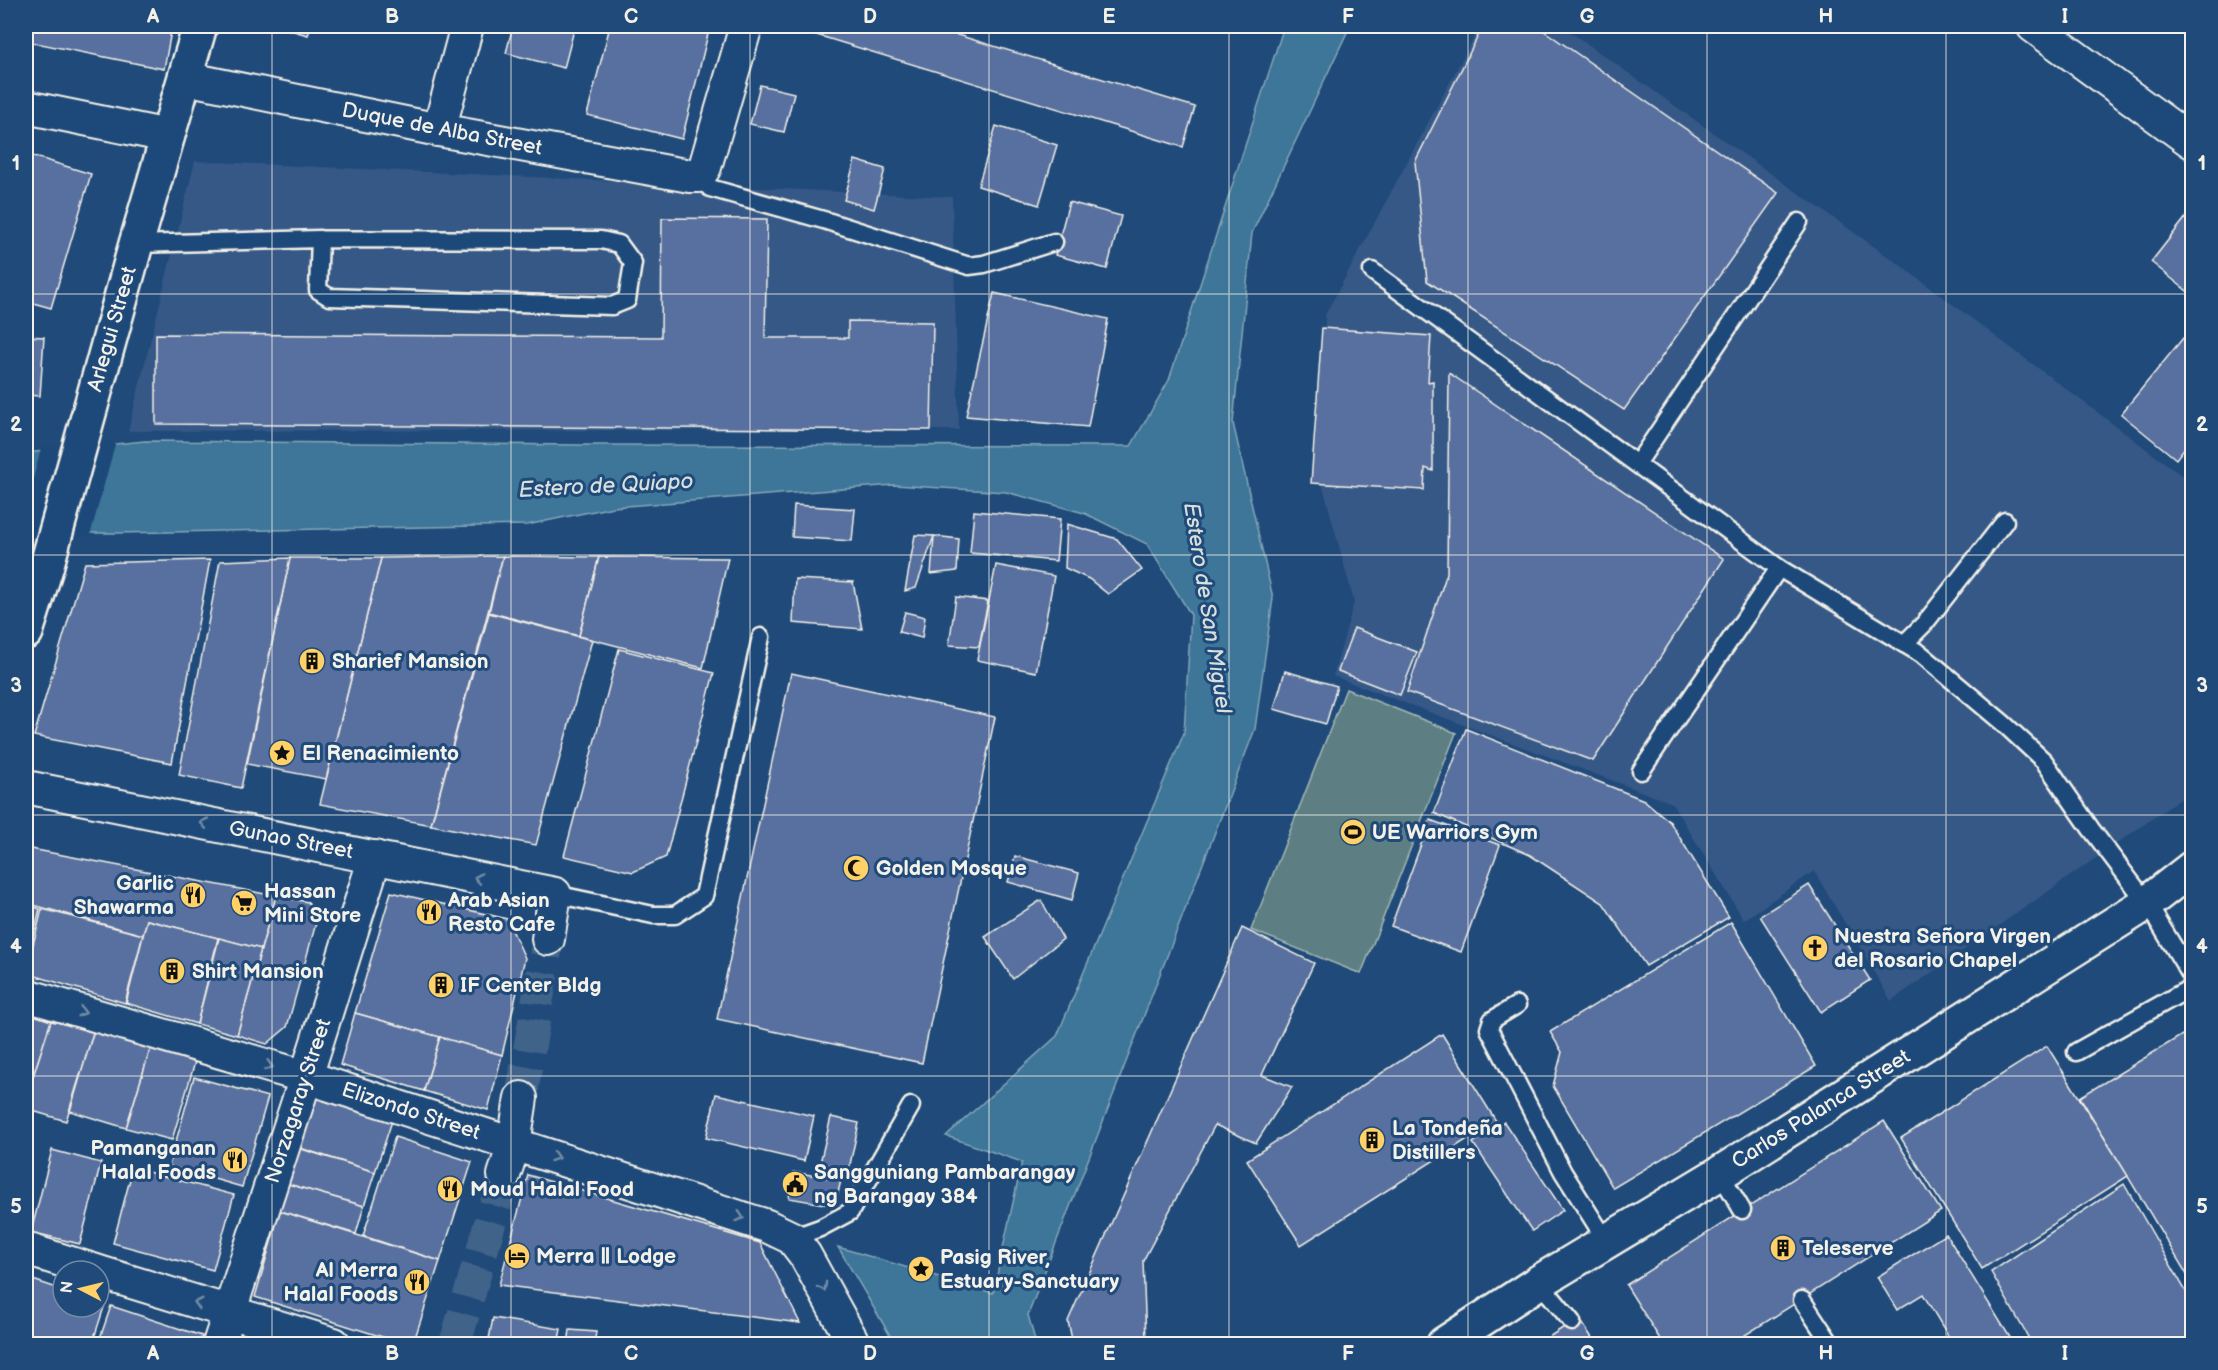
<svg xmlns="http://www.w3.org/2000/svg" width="2218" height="1370" font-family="'Balsamiq Sans',sans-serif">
<rect width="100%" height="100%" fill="#1f4a7a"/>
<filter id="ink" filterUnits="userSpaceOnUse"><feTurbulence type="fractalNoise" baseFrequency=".0167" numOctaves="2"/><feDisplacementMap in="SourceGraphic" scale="12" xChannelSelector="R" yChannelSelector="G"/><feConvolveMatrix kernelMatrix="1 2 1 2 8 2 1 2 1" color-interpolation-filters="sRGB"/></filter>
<g filter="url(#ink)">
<g fill="#345887">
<path d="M1480,26H1562L1900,265L2192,483V791L1891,1001L1814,871L1744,920L1672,803L1333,676L1354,602L1322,483L1325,315Z"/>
<path d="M195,161L952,197L959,430L128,431Z"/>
</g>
<path fill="#5d7f83" stroke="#a8b8b6" stroke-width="1.5" d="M1346,689L1456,733L1361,974L1251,930Z"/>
<path fill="#3d7698" stroke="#86a7b8" stroke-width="1.5" d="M1284,26H1350L1252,233L1233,423L1273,598L1255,729L1028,1315L1036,1344H895L838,1247L993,1293L1022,1162L946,1136L1057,1036L1184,733L1191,615L1147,544L1084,513L1006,492L894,485L613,507L527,525L116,533H26V453L145,441L581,445L1131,446L1169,380Z"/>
<path fill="#1f4a7a" d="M116,441L90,536H26V506L41,448Z"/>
<g fill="#586f9f" stroke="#f4f1e8" stroke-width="1.5">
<path d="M26,26H172L164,69L26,41Z"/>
<path d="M276,26H311L308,35Z"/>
<path d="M513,26H575L564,68L506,53Z"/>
<path d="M610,26H710L682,139L587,115Z"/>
<path d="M795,26H928L1195,107L1183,147L794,28Z"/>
<path d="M1483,26H1537L1778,193L1624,410L1427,281L1415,162Z"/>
<path d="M760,85L794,93L784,132L750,124Z"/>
<path d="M996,126L1057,145L1039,205L978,186Z"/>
<path d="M26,154L91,174L51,308L26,301Z"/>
<path d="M855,160L885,169L874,209L844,200Z"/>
<path d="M1069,202L1121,216L1107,269L1055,255Z"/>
<path d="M2191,211L2192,212V295L2151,262Z"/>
<path d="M662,218L767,219L765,338H848V321L933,322L931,430L156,424V334L661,337Z"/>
<path d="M994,293L1108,319L1088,427L966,416Z"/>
<path d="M1322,328L1431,336L1428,382L1433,381V471L1425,468L1424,490L1311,483Z"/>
<path d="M26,336L44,337L40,396L26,395Z"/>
<path d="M2183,338L2192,346V438L2176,459L2121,414Z"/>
<path d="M1449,373L1724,559L1593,761L1407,692L1447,573Z"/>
<path d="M794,505L855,509L852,541L792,537Z"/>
<path d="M974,511L1060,519L1056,561L970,553Z"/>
<path d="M1067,524L1117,539L1142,570L1108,594L1089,579L1065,568Z"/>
<path d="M915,535L934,536L916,588L905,591Z"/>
<path d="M934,536L959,539L957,571L931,574Z"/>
<path d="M503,556L431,825L320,804L381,558Z"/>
<path d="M503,556L599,557L579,636L489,612Z"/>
<path d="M599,557L728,558L703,668L579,636Z"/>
<path d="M290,558H381L326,779L247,764Z"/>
<path d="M290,558L241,788L179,775L220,561Z"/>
<path d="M210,560L172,763L34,736L85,563Z"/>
<path d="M996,565L1054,576L1036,672L977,660Z"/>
<path d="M795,579L853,582L862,629L793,623Z"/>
<path d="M956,597L988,601L979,647L949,645Z"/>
<path d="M905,612L925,617L922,638L899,632Z"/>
<path d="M489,613L592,640L536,845L431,825Z"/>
<path d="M1354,628L1417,652L1400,695L1338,671Z"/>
<path d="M619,649L714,673L666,857L633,872L564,856Z"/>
<path d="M1285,671L1337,686L1326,724L1274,709Z"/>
<path d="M791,673L995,717L922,1063L717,1019Z"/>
<path d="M1466,729L1644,800L1670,822L1729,917L1646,966L1603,903L1530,855L1434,813Z"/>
<path d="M1430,820L1500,845L1461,952L1391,926Z"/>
<path d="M26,848L276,896L261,949L147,920L143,935L26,903Z"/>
<path d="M1015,856L1079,873L1072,900L1008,882Z"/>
<path d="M1809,885L1870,980L1821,1012L1760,916Z"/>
<path d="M391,892L507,919L525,958L502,1055L355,1013Z"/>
<path d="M276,896L308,902L318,916L287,1027L267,1044L237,1035Z"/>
<path d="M1041,900L1063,939L1013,979L985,937Z"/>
<path d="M26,904L40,909L26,965Z"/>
<path d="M42,909L143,935L125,1003L26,973Z"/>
<path d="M147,920L218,938L197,1024L126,1003Z"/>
<path d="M1731,922L1816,1066L1613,1188L1553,1086L1562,1052L1550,1032Z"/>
<path d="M1242,928L1314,963L1262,1075L1292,1087L1256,1143L1215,1125L1143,1261L1146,1339L1148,1344H1073L1068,1321Z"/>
<path d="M219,938L261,949L237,1035L197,1024Z"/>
<path d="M26,1012L51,1021L26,1098Z"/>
<path d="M355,1013L440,1037L424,1091L340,1065Z"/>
<path d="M51,1021L94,1030L66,1121L26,1109V1098Z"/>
<path d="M2192,1029V1283L2080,1097Z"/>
<path d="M94,1030L151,1047L126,1128L70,1111Z"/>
<path d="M1442,1034L1496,1121L1301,1245L1247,1160Z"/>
<path d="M440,1037L502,1055L488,1110L424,1091Z"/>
<path d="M2047,1046L2128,1176L1982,1269L1901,1138Z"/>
<path d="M151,1047L195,1062L172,1140L126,1128Z"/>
<path d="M194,1077L268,1097L242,1187L169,1166Z"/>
<path d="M716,1094L814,1116L804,1161L706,1138Z"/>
<path d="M315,1098L392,1121L375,1172L300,1148Z"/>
<path d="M831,1117L859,1123L849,1169L820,1163Z"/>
<path d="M1884,1121L1941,1211L1731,1344H1663L1626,1285Z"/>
<path d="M1504,1122L1563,1210L1532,1231L1473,1143Z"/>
<path d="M395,1137L472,1162L440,1261L363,1236Z"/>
<path d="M298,1148L375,1172L364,1206L288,1184Z"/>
<path d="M52,1150L101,1163L80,1244L31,1232Z"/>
<path d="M133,1168L234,1195L213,1270L113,1243Z"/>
<path d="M793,1172L841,1180L835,1206L789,1198Z"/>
<path d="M528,1175L760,1243L800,1323L499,1285Z"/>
<path d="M288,1184L364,1206L356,1234L280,1211Z"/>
<path d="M2124,1184L2192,1302V1344H2032L1991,1272Z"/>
<path d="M280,1211L440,1261L413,1344H405L255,1297Z"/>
<path d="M1946,1234L2014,1344H1953L1923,1294L1897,1310L1877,1277Z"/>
<path d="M27,1278L63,1290V1307H99V1302L105,1304L92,1344H36L26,1341Z"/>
<path d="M111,1306L202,1336L199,1344H98Z"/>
<path d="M493,1318L561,1329L558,1344H488Z"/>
<path d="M1579,1318L1596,1344H1538L1572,1322Z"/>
<path d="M570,1330L596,1332L594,1344H568Z"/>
<path d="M684,1339L725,1343V1344H683Z"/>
</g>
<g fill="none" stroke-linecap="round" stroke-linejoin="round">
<g stroke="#3f638a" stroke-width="32" stroke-dasharray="32 16" stroke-linecap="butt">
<path d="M521,1098L548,939"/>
<path d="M455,1344L504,1175"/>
</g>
<defs>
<g id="lane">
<path d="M699,176L710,188L827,221L969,266L984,264L1054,242"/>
<path d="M136,244L320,239L601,240L619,244L633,263L627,300L612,306L329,297L318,290L320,239"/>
<path d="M1372,271L1779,568L1921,654L2003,723L2044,761L2091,829L2147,903L2192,977"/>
<path d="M1637,464L1799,222"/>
<path d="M1904,644L1925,623L2005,521"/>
<path d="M1641,771L1779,568"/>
<path d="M555,894L653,915H675L704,896L761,637"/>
<path d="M1517,1005L1492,1020L1489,1029L1563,1172L1607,1242"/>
<path d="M2076,1052L2192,987"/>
<path d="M1720,1173L1742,1210"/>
<path d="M792,1238L820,1228L850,1212L911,1106"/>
<path d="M1539,1282L1572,1322"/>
<path d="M1802,1300L1831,1344"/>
</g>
<g id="street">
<path d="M2033,26L2192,142"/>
<path d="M185,78L439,130L690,176H699L705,167L746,26"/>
<path d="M26,107L168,136"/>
<path d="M439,130L467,26"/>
<path d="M26,787L555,894L548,939"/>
<path d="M26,995L306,1077L767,1226L792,1238L805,1255L854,1344"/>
<path d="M504,1175L514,1144L521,1098"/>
<path d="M26,1249L96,1271"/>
<path d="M99,1272L334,1344"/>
<path d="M219,1344L306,1077L375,857"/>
</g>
<g id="secondary">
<path d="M26,632L46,568L136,244L200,26"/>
<path d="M1444,1344L1539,1282L1720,1173L2147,903L2192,868"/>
</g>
</defs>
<use href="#lane" stroke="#f4f1e8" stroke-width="21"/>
<use href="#street" stroke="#f4f1e8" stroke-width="36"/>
<use href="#secondary" stroke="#f4f1e8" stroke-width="38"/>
<use href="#lane" stroke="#1f4a7a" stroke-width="16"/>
<use href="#street" stroke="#1f4a7a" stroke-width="32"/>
<use href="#secondary" stroke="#1f4a7a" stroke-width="33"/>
</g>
<defs><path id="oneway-chevron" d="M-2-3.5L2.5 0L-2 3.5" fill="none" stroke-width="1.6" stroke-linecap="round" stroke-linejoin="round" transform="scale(1.5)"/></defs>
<g stroke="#748da6">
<use href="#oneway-chevron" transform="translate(204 823) rotate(-169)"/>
<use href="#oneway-chevron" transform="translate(478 878) rotate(-169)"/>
<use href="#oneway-chevron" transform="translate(82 1012) rotate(16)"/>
<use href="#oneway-chevron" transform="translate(269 1066) rotate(16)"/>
<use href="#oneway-chevron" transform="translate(555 1157) rotate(18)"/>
<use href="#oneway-chevron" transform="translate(740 1217) rotate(18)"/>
<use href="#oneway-chevron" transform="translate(823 1287) rotate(61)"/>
<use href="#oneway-chevron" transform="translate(198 1303) rotate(-163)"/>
</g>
</g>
<path fill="none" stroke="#f4f1e8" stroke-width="1.5" stroke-opacity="0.55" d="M272,26V1344M511,26V1344M750,26V1344M989,26V1344M1229,26V1344M1468,26V1344M1707,26V1344M1946,26V1344M26,294H2192M26,555H2192M26,815H2192M26,1076H2192"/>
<defs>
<symbol id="building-disc" viewBox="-11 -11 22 22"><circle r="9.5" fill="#ffd166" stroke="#1f4a7a"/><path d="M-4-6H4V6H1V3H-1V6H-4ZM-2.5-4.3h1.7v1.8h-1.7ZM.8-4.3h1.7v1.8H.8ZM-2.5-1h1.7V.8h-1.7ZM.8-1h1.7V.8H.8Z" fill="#111"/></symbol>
<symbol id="sight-disc" viewBox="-11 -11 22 22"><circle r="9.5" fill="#ffd166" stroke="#1f4a7a"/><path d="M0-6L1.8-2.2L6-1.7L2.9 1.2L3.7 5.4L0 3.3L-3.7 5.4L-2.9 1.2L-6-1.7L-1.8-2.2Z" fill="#111"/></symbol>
<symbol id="stadium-disc" viewBox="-11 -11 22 22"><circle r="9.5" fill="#ffd166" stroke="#1f4a7a"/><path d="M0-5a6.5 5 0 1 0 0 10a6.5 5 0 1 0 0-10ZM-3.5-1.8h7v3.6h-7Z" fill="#111"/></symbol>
<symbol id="mosque-disc" viewBox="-11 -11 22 22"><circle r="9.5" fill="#ffd166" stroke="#1f4a7a"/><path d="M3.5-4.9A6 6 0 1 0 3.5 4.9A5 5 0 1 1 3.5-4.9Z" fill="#111"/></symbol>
<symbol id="restaurant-disc" viewBox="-11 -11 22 22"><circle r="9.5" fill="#ffd166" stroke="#1f4a7a"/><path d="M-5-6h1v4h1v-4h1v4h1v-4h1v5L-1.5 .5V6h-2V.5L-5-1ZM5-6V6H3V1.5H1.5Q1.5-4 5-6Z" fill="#111"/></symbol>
<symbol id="supermarket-disc" viewBox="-11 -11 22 22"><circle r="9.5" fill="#ffd166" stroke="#1f4a7a"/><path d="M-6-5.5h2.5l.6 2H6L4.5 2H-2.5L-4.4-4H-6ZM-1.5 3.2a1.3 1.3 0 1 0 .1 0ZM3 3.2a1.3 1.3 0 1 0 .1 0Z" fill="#111"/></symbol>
<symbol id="church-disc" viewBox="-11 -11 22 22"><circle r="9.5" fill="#ffd166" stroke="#1f4a7a"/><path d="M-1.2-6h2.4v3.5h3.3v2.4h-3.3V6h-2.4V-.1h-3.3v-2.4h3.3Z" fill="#111"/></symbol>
<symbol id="civic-disc" viewBox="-11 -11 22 22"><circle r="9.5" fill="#ffd166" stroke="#1f4a7a"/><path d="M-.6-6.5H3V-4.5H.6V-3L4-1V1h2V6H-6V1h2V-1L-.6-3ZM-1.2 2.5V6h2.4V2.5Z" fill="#111"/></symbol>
<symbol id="hotel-disc" viewBox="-11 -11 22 22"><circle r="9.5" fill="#ffd166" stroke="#1f4a7a"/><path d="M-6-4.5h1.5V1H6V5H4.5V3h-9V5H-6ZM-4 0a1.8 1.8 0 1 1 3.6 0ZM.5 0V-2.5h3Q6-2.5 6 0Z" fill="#111"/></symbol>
</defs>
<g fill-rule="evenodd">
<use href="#building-disc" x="297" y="646" width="30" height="30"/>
<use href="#sight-disc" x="267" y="738" width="30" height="30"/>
<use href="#stadium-disc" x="1338" y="817" width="30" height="30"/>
<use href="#mosque-disc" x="841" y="853" width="30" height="30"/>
<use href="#restaurant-disc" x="178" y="880" width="30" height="30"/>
<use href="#supermarket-disc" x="229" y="888" width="30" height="30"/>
<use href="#restaurant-disc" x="414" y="897" width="30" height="30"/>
<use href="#church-disc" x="1800" y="933" width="30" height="30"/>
<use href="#building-disc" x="157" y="956" width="30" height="30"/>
<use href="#building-disc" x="426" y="970" width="30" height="30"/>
<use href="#building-disc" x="1357" y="1125" width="30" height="30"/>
<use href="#restaurant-disc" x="220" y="1145" width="30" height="30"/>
<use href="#civic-disc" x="780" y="1169" width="30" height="30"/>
<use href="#restaurant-disc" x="435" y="1174" width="30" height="30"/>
<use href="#building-disc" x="1768" y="1233" width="30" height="30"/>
<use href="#hotel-disc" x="502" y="1241" width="30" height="30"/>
<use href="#sight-disc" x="906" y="1254" width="30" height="30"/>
<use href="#restaurant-disc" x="402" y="1267" width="30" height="30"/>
</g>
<g text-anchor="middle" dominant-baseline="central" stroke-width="6" stroke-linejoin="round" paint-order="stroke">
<g font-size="21" fill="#f4f1e8" stroke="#1f4a7a">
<text transform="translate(442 129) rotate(11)">Duque de Alba Street</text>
<text transform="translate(112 329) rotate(-74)">Arlegui Street</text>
<text transform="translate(291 840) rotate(11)">Gunao Street</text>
<text transform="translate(298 1101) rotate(-72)">Norzagaray Street</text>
<text transform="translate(1821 1109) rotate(-32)">Carlos Palanca Street</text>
<text transform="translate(411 1111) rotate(18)">Elizondo Street</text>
</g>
<g font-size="21" font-weight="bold" fill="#f4f1e8" stroke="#1f4a7a" text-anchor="start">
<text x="332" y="661">Sharief Mansion</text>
<text x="302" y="753">El Renacimiento</text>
<text x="1372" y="832">UE Warriors Gym</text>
<text x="876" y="868">Golden Mosque</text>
<text x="174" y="883" text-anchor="end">Garlic<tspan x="174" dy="24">Shawarma</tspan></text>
<text x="264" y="891">Hassan<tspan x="264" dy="24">Mini Store</tspan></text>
<text x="448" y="900">Arab Asian<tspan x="448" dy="24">Resto Cafe</tspan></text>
<text x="1834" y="936">Nuestra Señora Virgen<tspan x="1834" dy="24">del Rosario Chapel</tspan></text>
<text x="192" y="971">Shirt Mansion</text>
<text x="460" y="985">IF Center Bldg</text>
<text x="1392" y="1128">La Tondeña<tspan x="1392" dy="24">Distillers</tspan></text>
<text x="216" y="1148" text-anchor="end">Pamanganan<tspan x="216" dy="24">Halal Foods</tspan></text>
<text x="814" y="1172">Sangguniang Pambarangay<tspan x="814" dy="24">ng Barangay 384</tspan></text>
<text x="470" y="1189">Moud Halal Food</text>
<text x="1802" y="1248">Teleserve</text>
<text x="536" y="1256">Merra Ⅱ Lodge</text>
<text x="940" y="1257">Pasig River,<tspan x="940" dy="24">Estuary-Sanctuary</tspan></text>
<text x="398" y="1270" text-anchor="end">Al Merra<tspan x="398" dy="24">Halal Foods</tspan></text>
</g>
<g font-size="22" font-style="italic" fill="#d9dfdc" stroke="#1f4a7a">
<text transform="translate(606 486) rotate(-3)">Estero de Quiapo</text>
<text transform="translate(1207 608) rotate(81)">Estero de San Miguel</text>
</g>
</g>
<rect width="2218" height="1370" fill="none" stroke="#1f4a7a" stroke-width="66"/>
<g transform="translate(81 1289) rotate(277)"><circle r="28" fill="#1f4a7a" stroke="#748da6" stroke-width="1.5"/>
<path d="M0-4.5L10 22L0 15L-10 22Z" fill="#ffd166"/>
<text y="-9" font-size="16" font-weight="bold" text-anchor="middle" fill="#f4f1e8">N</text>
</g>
<rect x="33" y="33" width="2152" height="1304" fill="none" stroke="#f4f1e8" stroke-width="2"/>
<g font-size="20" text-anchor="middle" font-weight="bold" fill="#f4f1e8">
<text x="153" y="23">A</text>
<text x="392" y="23">B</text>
<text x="631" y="23">C</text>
<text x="870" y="23">D</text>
<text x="1109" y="23">E</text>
<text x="1348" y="23">F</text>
<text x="1587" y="23">G</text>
<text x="1826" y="23">H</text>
<text x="2065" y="23">I</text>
<text x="16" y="170">1</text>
<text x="2202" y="170">1</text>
<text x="16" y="431">2</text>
<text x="2202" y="431">2</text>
<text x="16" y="692">3</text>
<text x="2202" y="692">3</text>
<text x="16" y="953">4</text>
<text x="2202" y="953">4</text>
<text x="16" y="1213">5</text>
<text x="2202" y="1213">5</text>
<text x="153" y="1360">A</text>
<text x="392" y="1360">B</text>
<text x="631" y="1360">C</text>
<text x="870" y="1360">D</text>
<text x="1109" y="1360">E</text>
<text x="1348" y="1360">F</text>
<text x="1587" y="1360">G</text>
<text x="1826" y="1360">H</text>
<text x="2065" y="1360">I</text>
</g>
</svg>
